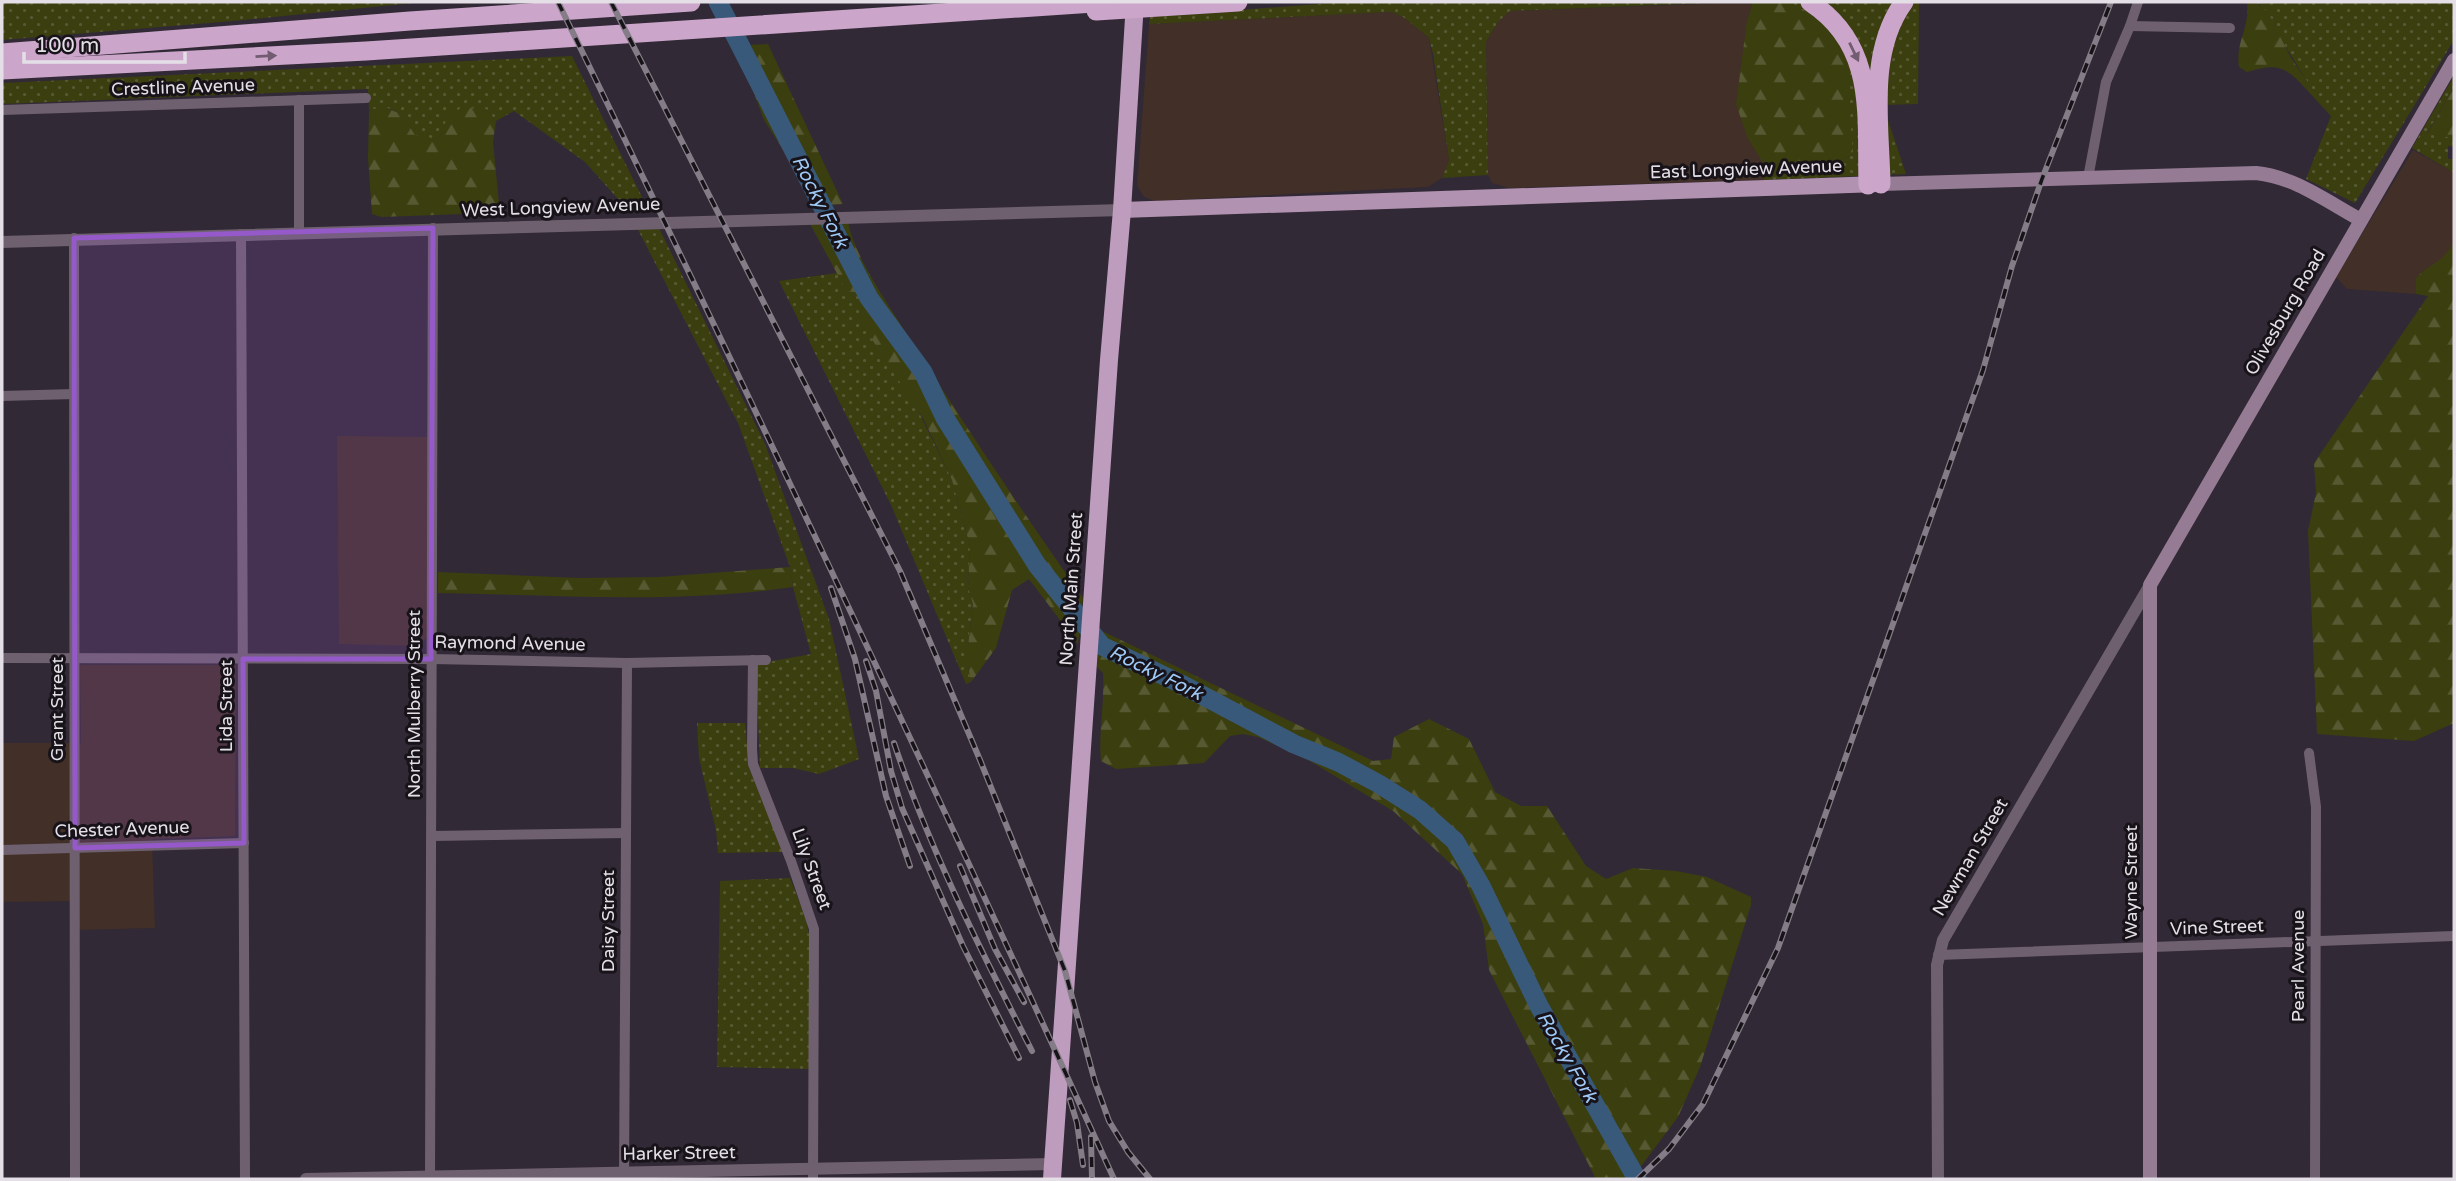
<svg xmlns="http://www.w3.org/2000/svg" width="2456" height="1181" font-family="'Varela Round',sans-serif">
<defs>
<pattern id="grass-dots" width="8" height="8" patternUnits="userSpaceOnUse" patternTransform="scale(1.75)"><rect width="8" height="8" fill="#3b3e0f"/><path d="M2 2h.1M6 6h.1" fill="none" stroke="#575932" stroke-width="1.8" stroke-linecap="round"/></pattern>
<pattern id="forest-firs" width="22" height="20" patternUnits="userSpaceOnUse" patternTransform="scale(1.75)"><rect width="22" height="20" fill="#3b3e0f"/><path d="M5 1l3.5 6h-7zM16 11l3.5 6h-7z" fill="#575932"/></pattern>
</defs>
<rect width="100%" height="100%" fill="#312935"/>
<g fill="#412f28">
<path d="M1753,2L1747,21L1748,139L1763,163L1764,180L1509,188L1492,183L1488,175L1486,42L1498,22L1510,11Z"/>
<path d="M1391,12L1403,17L1429,38L1449,160L1442,178L1428,187L1155,201L1144,197L1137,186L1149,24Z"/>
<path d="M2413,150L2454,173V241L2447,256L2416,278V294L2347,289L2336,277Z"/>
<path d="M337,436L433,437L428,635L423,642L414,646L339,644Z"/>
<path d="M80,665H236L235,836L152,839L155,928L78,930L77,901L2,902V743H81Z"/>
</g>
<g fill="url(#grass-dots)">
<path d="M2,2H423L233,21L2,40Z"/>
<path d="M1344,2H1734L1510,11L1498,22L1486,42L1488,175L1442,178L1449,160L1433,54L1429,38L1403,17L1391,12L1149,24L1150,17Z"/>
<path d="M1778,2H1919L1918,104L1883,105L1906,174L1764,180L1763,163C1788,167 1833,168 1853,154L1781,2Z"/>
<path d="M2255,2H2454V40L2355,203L2306,179L2331,116L2306,89L2308,83L2260,5Z"/>
<path d="M572,56L647,207L626,208L585,162L514,111L496,121L486,109L444,131L437,139L415,136C402,115 395,102 369,111L368,89L2,104V83Z"/>
<path d="M2454,76V87L2427,133L2454,138V147L2448,146V159H2454V173L2412,148Z"/>
<path d="M657,224L765,444L829,619L859,759L819,774L793,768H760L756,664L811,654L793,587L790,567L738,423L636,226Z"/>
<path d="M837,273L846,290L862,295L952,480L970,546L968,587L973,603L968,646V666L971,682L966,684L891,505L779,281Z"/>
<path d="M697,723H745L749,768L783,852L718,853L716,830L699,758Z"/>
<path d="M790,878L806,919L810,940L809,1069L717,1067L720,881Z"/>
</g>
<g fill="url(#forest-firs)">
<path d="M1753,2H1781L1811,14L1833,33L1846,53L1853,154C1833,168 1788,167 1763,163L1748,139L1736,104L1747,21Z"/>
<path d="M2255,2L2268,12L2291,58L2309,84L2306,89C2286,66 2277,63 2247,72L2239,67C2235,41 2250,30 2247,3Z"/>
<path d="M768,44L843,204L810,206L809,195L802,179L764,120L746,72L743,58L746,45Z"/>
<path d="M2454,87V138L2427,134Z"/>
<path d="M382,106L401,114L415,135L437,139L444,131L446,117L461,108L486,109L496,121L493,142L499,204L490,213L381,217L372,214L368,158L369,111Z"/>
<path d="M848,220C851,252 892,310 910,339C966,427 1023,513 1083,598L1078,644L1029,579L1012,590L996,648L971,682L968,666V646L973,604L968,587L970,546L952,480L923,418L864,327L862,315L868,305L863,295L846,290L809,222Z"/>
<path d="M2454,241V723L2414,741L2317,734L2308,531L2316,493L2314,463L2428,296L2416,294V278C2431,262 2443,264 2454,241Z"/>
<path d="M790,567L793,587C676,604 555,595 438,593V572L579,578L659,577Z"/>
<path d="M1100,630L1373,761L1391,759L1394,737L1429,719L1469,739L1495,792L1521,806H1547L1586,866L1606,879L1633,868L1676,871L1707,877L1751,897V905L1700,1067L1678,1117L1642,1165L1625,1179H1596L1489,970L1483,924L1462,874L1393,811L1305,758L1258,737L1243,734L1230,736L1204,763L1116,769L1101,761C1098,732 1105,703 1103,673L1096,666Z"/>
</g>
<g fill="none" stroke-linecap="round" stroke-linejoin="round">
<path stroke="#38597a" stroke-width="19" d="M718,2L869,298L923,372L945,418L1037,565L1102,646L1181,684L1294,744L1338,762L1379,784L1420,810L1455,841L1481,886L1539,1006L1637,1179"/>
<g stroke="#6f606f" stroke-width="10">
<path d="M2130,26L2230,28"/>
<path d="M299,100V232"/>
<path d="M2,110L366,98"/>
<path d="M2088,178L2106,82L2130,26L2138,2"/>
<path d="M241,234L245,1179"/>
<path d="M74,238L75,1179"/>
<path d="M2,396L74,394"/>
<path d="M2,658L431,659L627,663L766,660"/>
<path d="M753,660L752,749L753,764L791,861L814,929L813,1179"/>
<path d="M2309,753L2316,807L2315,1179"/>
<path d="M432,836L626,833"/>
<path d="M2,850L244,843"/>
<path d="M1938,955L2454,936"/>
<path d="M430,1179L433,228"/>
<path d="M624,1179L627,663"/>
</g>
<g stroke="#6f606f" stroke-width="12">
<path d="M2,242L1122,210"/>
<path d="M306,1179L1053,1164"/>
<path d="M1938,1179L1937,965L1943,940L2150,585"/>
</g>
<g stroke="#957c94" stroke-width="14">
<path d="M1881,184L2256,173C2295,177 2326,201 2361,220"/>
<path d="M2150,1179V585L2454,60"/>
</g>
<path stroke="#b192b1" stroke-width="16" d="M1122,210L1879,184"/>
<path stroke="#be9cbe" stroke-width="18" d="M1052,1179L1109,360L1122,210L1135,2"/>
<g stroke="#cca5cb" stroke-width="19">
<path d="M1810,2C1877,46 1866,115 1868,185"/>
<path d="M1096,11L1238,2"/>
<path d="M2,53L410,21L691,2"/>
<path d="M2,70L366,51L1109,2"/>
<path d="M1881,184C1880,124 1867,53 1904,2"/>
</g>
<defs>
<g id="rail">
<path d="M558,2C748,392 934,784 1114,1179"/>
<path d="M611,2L900,571L980,760L1065,971L1095,1082L1109,1121L1128,1152L1150,1179"/>
<path d="M831,588L855,659L886,796L910,866"/>
<path d="M866,661L876,691L891,771L902,808L963,946L1019,1058"/>
<path d="M894,743C930,850 981,951 1032,1051"/>
<path d="M960,866L995,949L1024,1002"/>
<path d="M1070,1100L1077,1123L1083,1165"/>
<path d="M1091,1137L1092,1179"/>
<path d="M1638,1179L1669,1149L1703,1104L1778,948L1983,370L2012,266L2042,179L2111,2"/>
</g>
</defs>
<use href="#rail" stroke="#847d87" stroke-width="6"/>
<use href="#rail" stroke="#171319" stroke-width="3.5" stroke-dasharray="10" stroke-linecap="butt"/>
</g>
<defs><path id="oneway-solid" d="M-6-.8H1V-3.2L6.5 0L1 3.2V.8H-6Z" transform="scale(1.75)"/></defs>
<g fill="#725c72">
<use href="#oneway-solid" transform="translate(1854 52) rotate(64)"/>
<use href="#oneway-solid" transform="translate(266 56) rotate(-3)"/>
</g>
<path fill="#9559c9" fill-opacity="0.2" stroke="#9559c9" stroke-width="5" stroke-linejoin="round" d="M433,228L431,659H243L244,843L75,848L74,238Z"/>
<g text-anchor="middle" dominant-baseline="central" stroke-width="6" stroke-linejoin="round" paint-order="stroke">
<g font-size="18" fill="#e4dfe7" stroke="#171319">
<text transform="translate(183 87) rotate(-2)">Crestline Avenue</text>
<text transform="translate(1746 169) rotate(-2)">East Longview Avenue</text>
<text transform="translate(561 207) rotate(-2)">West Longview Avenue</text>
<text transform="translate(2285 312) rotate(-60)">Olivesburg Road</text>
<text transform="translate(1071 589) rotate(-86)">North Main Street</text>
<text transform="translate(510 643) rotate(1)">Raymond Avenue</text>
<text transform="translate(414 704) rotate(-90)">North Mulberry Street</text>
<text transform="translate(226 706) rotate(-90)">Lida Street</text>
<text transform="translate(57 709) rotate(-90)">Grant Street</text>
<text transform="translate(122 829) rotate(-2)">Chester Avenue</text>
<text transform="translate(1970 857) rotate(-60)">Newman Street</text>
<text transform="translate(812 869) rotate(70)">Lily Street</text>
<text transform="translate(2131 882) rotate(-90)">Wayne Street</text>
<text transform="translate(608 921) rotate(-90)">Daisy Street</text>
<text transform="translate(2217 927) rotate(-2)">Vine Street</text>
<text transform="translate(2298 966) rotate(-90)">Pearl Avenue</text>
<text transform="translate(679 1153) rotate(-1)">Harker Street</text>
</g>
<g font-size="19" font-style="italic" fill="#9fc9f6" stroke="#171319">
<text transform="translate(820 202) rotate(63)">Rocky Fork</text>
<text transform="translate(1156 673) rotate(26)">Rocky Fork</text>
<text transform="translate(1567 1057) rotate(60)">Rocky Fork</text>
</g>
</g>
<rect width="2456" height="1181" fill="none" stroke="#e4dfe7" stroke-width="7"/>
<path d="M24 52v10h161v-10" fill="none" stroke="#e4dfe7" stroke-width="3.5"/>
<text x="35" y="52" font-size="21" fill="#e4dfe7" stroke="#171319" stroke-width="5" paint-order="stroke">100 m</text>
</svg>
